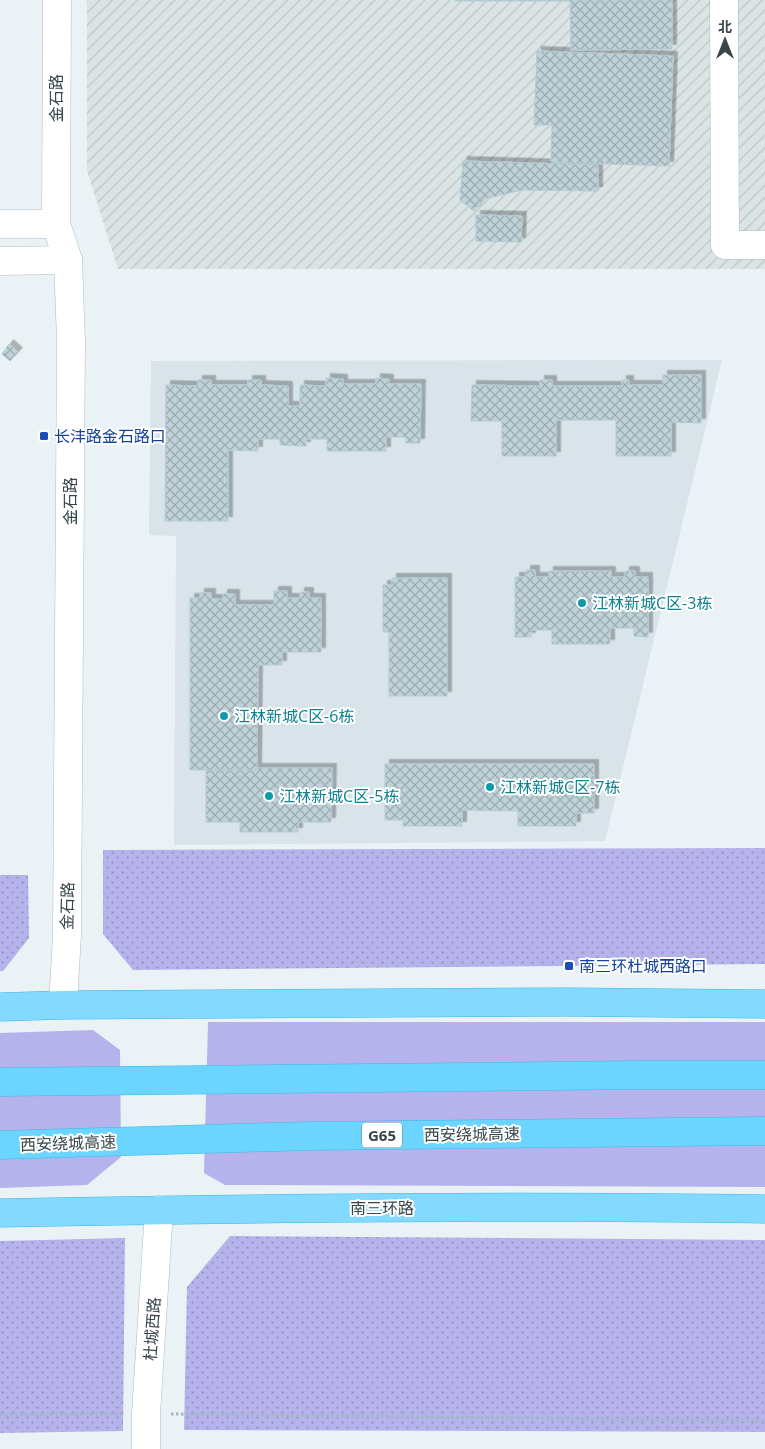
<svg xmlns="http://www.w3.org/2000/svg" width="765" height="1449" font-family="'Open Sans','Noto Sans SC',sans-serif">
<defs>
<pattern id="industrial-furrows" width="10" height="10" patternUnits="userSpaceOnUse" patternTransform="scale(1.25)"><rect width="10" height="10" fill="#dbe4e5"/><path d="M-1 1l2-2M0 10L10 0M9 11l2-2" fill="none" stroke="#bdc5c6"/></pattern>
<pattern id="park-dots" width="8" height="8" patternUnits="userSpaceOnUse" patternTransform="scale(1.25)"><rect width="8" height="8" fill="#b6b2eb"/><path d="M2 2h.1M6 6h.1" fill="none" stroke="#9593c0" stroke-width="1.8" stroke-linecap="round"/></pattern>
<pattern id="building-cross-hatch" width="8" height="8" patternUnits="userSpaceOnUse" patternTransform="scale(1.25)"><rect width="8" height="8" fill="#bfd2d8"/><path d="M0 0l8 8M0 8l8-8" fill="none" stroke="#9cacb1"/></pattern>
<filter id="shadow"><feDropShadow dx="4.5" dy="-4.5" stdDeviation="0" flood-color="#0004"/></filter>
</defs>
<rect width="100%" height="100%" fill="#eaf2f6"/>
<path fill="#d8e4ea" d="M722,360L605,841L174,845L176,536L149,535L151,361Z"/>
<path fill="url(#industrial-furrows)" d="M87,0H765V269H118L87,171Z"/>
<g fill="#b6b2eb">
<path d="M208,1022H765V1187L225,1185L204,1173Z"/>
<path d="M93,1030L120,1050L121,1157L87,1185L0,1188V1033Z"/>
</g>
<g fill="url(#park-dots)">
<path d="M765,848V964L133,970L103,934V850Z"/>
<path d="M0,875H28L29,938L3,971H0Z"/>
<path d="M230,1236L765,1240V1432L184,1430L187,1287Z"/>
<path d="M125,1238L123,1431L0,1433V1241Z"/>
</g>
<g fill="url(#building-cross-hatch)" stroke="#b2cbd3" filter="url(#shadow)">
<path d="M455,0H672V49L571,50L570,1H455Z"/>
<path d="M537,51L673,56L669,166L551,162L552,125H534Z"/>
<path d="M463,161L598,165V191L522,190L484,199L474,211L460,200Z"/>
<path d="M476,215L522,216L521,242L476,241Z"/>
<path d="M9,344L18,352L10,361L2,354Z"/>
<path d="M663,375H701V423L671,422V456H616V420H556V456H502V421H471L472,385L540,386V380H552V386H622V380H629V385H663Z"/>
<path d="M326,378L343,379V384H376V378L389,379V384H421L420,443H406V437H386V451H327V439H306V446L280,445V439H258V451L228,450V521H165L166,385L198,386V380H211V385H248V380H261V385L288,386V406H300V385L326,386Z"/>
<path d="M526,570H535V577H549V571H611V577H625V571H635V577H648V637L634,636V628H610V644H552V630H531V637H515V577H526Z"/>
<path d="M392,578H447V696H389V632H383V585H392Z"/>
<path d="M274,591H287V598H300V592H309V598H321V652H282V665H258L257,770H190V598H200V593H211V599H223V594H235V605H274Z"/>
<path d="M385,764H594V813H576V826H518V811L462,810V826H403V820H385Z"/>
<path d="M257,768H332L331,822H298V832H240V822H206V770H257Z"/>
</g>
<g fill="none" stroke-linecap="round" stroke-linejoin="round">
<defs>
<path id="minor" d="M724,0L725,245H765"/>
<g id="tertiary">
<path d="M57,0L56,224L68,260L71,341L67,935L63,1005"/>
<path d="M0,224H56"/>
<path d="M0,261L68,260"/>
<path d="M146,1449V1414L159,1210"/>
</g>
<g id="trunk">
<path d="M0,1007L63,1005L566,1002L765,1004"/>
<path d="M0,1213C255,1208 510,1205 765,1209"/>
</g>
<g id="motorway">
<path d="M0,1082L640,1075H765"/>
<path d="M0,1145L310,1136L765,1131"/>
</g>
</defs>
<use href="#minor" stroke="#acbcc2" stroke-width="29"/>
<use href="#tertiary" stroke="#acbcc2" stroke-width="29"/>
<use href="#trunk" stroke="#35b9e4" stroke-width="29"/>
<use href="#motorway" stroke="#35b9e4" stroke-width="29"/>
<g stroke="#9cbac4" stroke-width="3" stroke-dasharray="2.5 2.5" stroke-linecap="butt">
<path d="M171,1414L765,1421"/>
<path d="M0,1415L122,1414"/>
</g>
<use href="#minor" stroke="#fff" stroke-width="28"/>
<use href="#tertiary" stroke="#fff" stroke-width="28"/>
<use href="#trunk" stroke="#83d9ff" stroke-width="28"/>
<use href="#motorway" stroke="#6cd5ff" stroke-width="28"/>
</g>
<g fill="#1a4fb4" stroke="#fff" stroke-width="2">
<rect x="39" y="431" width="10" height="10" rx="2.5"/>
<rect x="564" y="961" width="10" height="10" rx="2.5"/>
</g>
<g fill="#0f9aa8" stroke="#fff" stroke-width="2">
<circle cx="582" cy="603" r="5"/>
<circle cx="224" cy="716" r="5"/>
<circle cx="490" cy="787" r="5"/>
<circle cx="269" cy="796" r="5"/>
</g>
<g text-anchor="middle" dominant-baseline="central" stroke-width="4" stroke-linejoin="round" paint-order="stroke">
<rect fill="#fff" stroke="#737e80" stroke-width="1" x="362" y="1122.5" width="40" height="25" rx="4"/>
<g font-size="15" font-weight="bold" fill="#37464a">
<text x="382" y="1135">G65</text>
</g>
<g font-size="16" fill="#37464a" stroke="#fff">
<text transform="translate(56 98) rotate(-90)">金石路</text>
<text transform="translate(70 501) rotate(-90)">金石路</text>
<text transform="translate(67 906) rotate(-89)">金石路</text>
<text transform="translate(472 1134) rotate(-1)">西安绕城高速</text>
<text transform="translate(68 1143) rotate(-2)">西安绕城高速</text>
<text x="382" y="1208">南三环路</text>
<text transform="translate(152 1329) rotate(-86)">杜城西路</text>
</g>
<g font-size="16" fill="#164399" stroke="#fff" text-anchor="start">
<text x="54" y="436">长沣路金石路口</text>
<text x="579" y="966">南三环杜城西路口</text>
</g>
<g font-size="16" fill="#0d838f" stroke="#fff" text-anchor="start">
<text x="592" y="603">江林新城C区-3栋</text>
<text x="234" y="716">江林新城C区-6栋</text>
<text x="500" y="787">江林新城C区-7栋</text>
<text x="279" y="796">江林新城C区-5栋</text>
</g>
</g>
<g transform="translate(725 40)" stroke="#ffffff" stroke-width="4" paint-order="stroke">
<path d="M0-4L9 19L0 12L-9 19Z" fill="#37464a"/>
<text y="-8" font-size="14" font-weight="bold" text-anchor="middle" fill="#37464a">北</text>
</g>
</svg>
